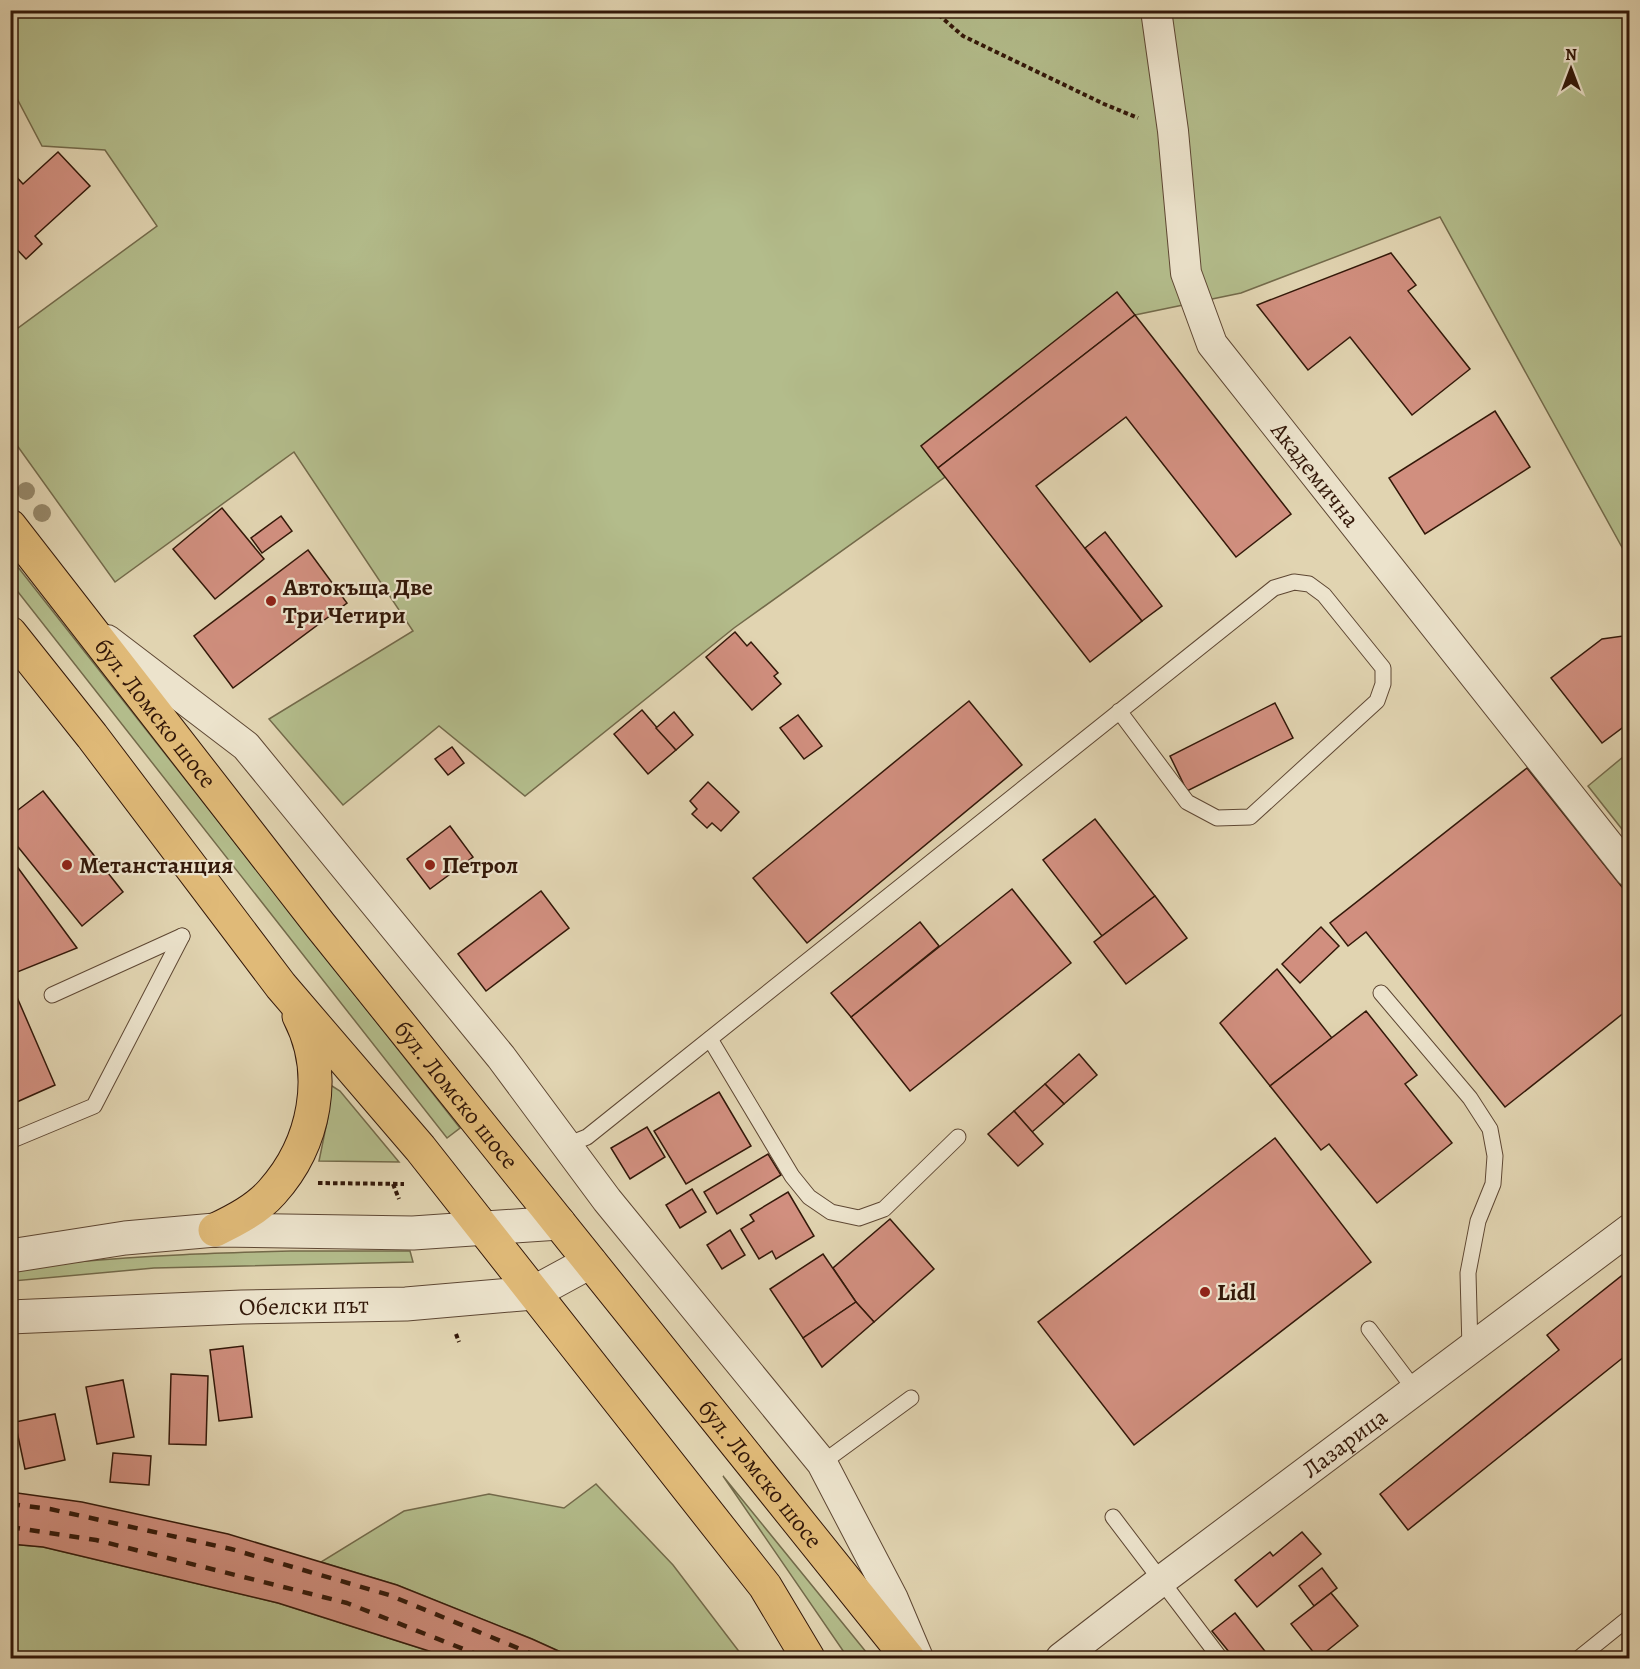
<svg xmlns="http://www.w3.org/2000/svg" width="1640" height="1669" font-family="Alegreya,serif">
<rect width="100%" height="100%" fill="#e1d4b1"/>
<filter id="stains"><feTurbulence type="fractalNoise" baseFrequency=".00333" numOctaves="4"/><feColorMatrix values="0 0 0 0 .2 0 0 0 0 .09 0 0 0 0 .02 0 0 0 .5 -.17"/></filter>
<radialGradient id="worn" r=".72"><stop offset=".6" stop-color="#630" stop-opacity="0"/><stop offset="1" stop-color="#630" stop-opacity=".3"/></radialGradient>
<g fill="#b3bc8b" stroke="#736a4a" stroke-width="1.5">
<path d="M11,11H1629V560L1440,217L1241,293L1135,315L938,468L945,477L734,628L525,796L439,726L343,805L269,719L413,631L294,452L115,582L11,437L10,334L157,226L105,150L42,146L11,87Z"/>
<path d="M10,557L460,1128L447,1138L11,583Z"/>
<path d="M1629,752V838L1588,786Z"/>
<path d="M332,1086L340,1091L399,1162L319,1161L328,1117L327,1088Z"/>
<path d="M292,1251H410L413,1262L154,1268L13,1281L12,1273C31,1264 55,1265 75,1262C147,1255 220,1253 292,1251Z"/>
<path d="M723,1476L871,1658H848Z"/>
<path d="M596,1484L673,1565L744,1658H574L532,1639L397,1585L321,1562L404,1511L489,1494L564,1508Z"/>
<path d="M11,1544L43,1547L278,1603L429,1651L445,1658H11Z"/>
</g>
<g fill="#d18f7f" stroke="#331809" stroke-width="1.5">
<path d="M58,152L90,186L35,236L42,244L26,259L10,242V170L23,184Z"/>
<path d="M1391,253L1416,285L1408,291L1470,369L1412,415L1350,337L1308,370L1257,305Z"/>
<path d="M1117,292L1135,315L938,468L921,446Z"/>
<path d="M1135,315L1291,514L1236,557L1126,417L1036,486L1142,621L1090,662L938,468Z"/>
<path d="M1495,411L1530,467L1425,534L1389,478Z"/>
<path d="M222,508L264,559L215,599L173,549Z"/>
<path d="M281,516L292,531L262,553L251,538Z"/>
<path d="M1105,532L1162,606L1142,621L1085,548Z"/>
<path d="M308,550L347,603L233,688L194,636Z"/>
<path d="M735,632L747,646L751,642L778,673L774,676L781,684L752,710L706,657Z"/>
<path d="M1630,635V722L1602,743L1551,678L1602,639Z"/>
<path d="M969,701L1022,765L807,943L753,878Z"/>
<path d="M1275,703L1293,738L1187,791L1170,756Z"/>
<path d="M642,710L676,750L648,774L614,734Z"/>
<path d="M674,712L693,735L676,750L656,728Z"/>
<path d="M798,715L822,746L804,759L780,728Z"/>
<path d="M452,747L464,763L448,775L435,759Z"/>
<path d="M1527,768L1630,897V1008L1505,1107L1366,932L1348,946L1330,923Z"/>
<path d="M708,782L739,812L721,831L712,823L707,828L692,814L697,809L690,801Z"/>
<path d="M43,791L123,892L82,926L10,837V816Z"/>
<path d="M1095,819L1155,896L1102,936L1043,860Z"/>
<path d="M450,826L473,857L430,889L407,859Z"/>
<path d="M10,857L77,948L10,975Z"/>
<path d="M1012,889L1071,963L910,1091L851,1017Z"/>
<path d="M541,891L569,928L486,991L458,954Z"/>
<path d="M1155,896L1187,938L1126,984L1094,942Z"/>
<path d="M920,922L939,946L851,1017L831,993Z"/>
<path d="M1321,927L1339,946L1300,983L1282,964Z"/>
<path d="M1277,969L1332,1038L1270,1086L1220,1023Z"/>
<path d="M10,981L55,1085L10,1105Z"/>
<path d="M1366,1011L1417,1075L1405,1084L1452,1143L1377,1203L1329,1144L1321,1150L1270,1086Z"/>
<path d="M1079,1054L1097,1075L1064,1104L1045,1084Z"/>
<path d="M1045,1084L1064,1104L1032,1132L1014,1111Z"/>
<path d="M719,1092L751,1146L686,1184L654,1131Z"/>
<path d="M1014,1111L1043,1144L1018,1166L988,1134Z"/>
<path d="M647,1127L665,1157L630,1179L611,1148Z"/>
<path d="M1275,1138L1371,1262L1134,1445L1038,1322Z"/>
<path d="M768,1154L781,1175L717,1214L704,1192Z"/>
<path d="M692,1189L706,1212L680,1228L666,1205Z"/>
<path d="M788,1192L814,1236L776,1259L772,1251L759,1259L741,1229L754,1221L750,1215Z"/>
<path d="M890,1219L934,1269L874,1322L856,1302L833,1268Z"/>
<path d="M730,1230L745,1255L722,1269L707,1245Z"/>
<path d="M823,1254L856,1302L803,1338L770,1289Z"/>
<path d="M1630,1269V1352L1408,1530L1380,1494L1559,1350L1547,1335Z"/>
<path d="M856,1302L874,1322L822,1367L803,1338Z"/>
<path d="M243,1346L252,1417L219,1421L210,1350Z"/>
<path d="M171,1374L208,1376L206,1445L169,1444Z"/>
<path d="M123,1380L134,1437L97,1444L86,1387Z"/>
<path d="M55,1414L65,1460L25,1469L15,1422Z"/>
<path d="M113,1453L151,1456L149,1485L110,1482Z"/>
<path d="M10,1492L82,1502L228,1534L397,1585L532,1639L574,1658H445L429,1651L278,1603L43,1547L10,1544Z"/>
<path d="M1302,1532L1321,1554L1257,1607L1235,1580L1270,1552L1273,1556Z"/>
<path d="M1322,1568L1337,1588L1314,1606L1299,1586Z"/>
<path d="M1331,1593L1358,1626L1318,1658L1291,1624Z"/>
<path d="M1235,1613L1268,1655L1263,1658H1234L1212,1631Z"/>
</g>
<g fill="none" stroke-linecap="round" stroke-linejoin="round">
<defs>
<g id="service">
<path d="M1381,993L1470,1098L1490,1129L1495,1156L1493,1184L1478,1221L1468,1273L1470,1349"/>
<path d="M52,995L182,936"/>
<path d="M710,1039L792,1176L809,1197L831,1212L859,1218L884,1209L958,1137"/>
<path d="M10,1141L94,1106L182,936"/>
<path d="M567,1145L587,1137L1274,588L1294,582L1309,584L1324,595L1383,668V684L1377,701L1250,817L1217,818L1187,802L1119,711"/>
<path d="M1369,1329L1415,1390"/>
<path d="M822,1463L911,1398"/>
<path d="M1113,1517L1220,1658"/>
<path d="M1579,1658L1630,1617"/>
</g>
<g id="minor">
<path id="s1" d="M1156,10L1173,131L1186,273L1212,344L1630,872"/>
<path d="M107,640L246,746L501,1057L607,1200L822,1463L893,1599L918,1658"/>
<path id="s2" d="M1061,1658L1162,1580L1630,1229"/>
</g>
<g id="tertiary">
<path d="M10,1256L125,1238L215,1230L413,1233L559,1223"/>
<path id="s3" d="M10,1317L242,1307L406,1304L533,1293L590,1262"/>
</g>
<g id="primary">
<path id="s4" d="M10,526L320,925L908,1658"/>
<path d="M10,633L92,736L281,986L420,1148L765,1586L808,1658"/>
<path d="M215,1230C236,1220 257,1209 272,1192C315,1144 329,1074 299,1016"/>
</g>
</defs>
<use href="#service" stroke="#5e4733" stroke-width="17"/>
<use href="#minor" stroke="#5e4733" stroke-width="32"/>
<use href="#tertiary" stroke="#5e4733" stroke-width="35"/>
<use href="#primary" stroke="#331809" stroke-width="35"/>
<g stroke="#331809" stroke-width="4" stroke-dasharray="4.5 3" stroke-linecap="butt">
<path d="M933,10L963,36L1104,104L1138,118"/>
<path d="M318,1183L404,1184"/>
<path d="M393,1184L399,1199"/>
<path d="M456,1334L459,1342"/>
</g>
<use href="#service" stroke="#ece3cc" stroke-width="15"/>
<use href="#minor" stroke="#ece3cc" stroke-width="30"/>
<use href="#tertiary" stroke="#ece3cc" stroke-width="33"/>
<use href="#primary" stroke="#e0ba78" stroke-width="33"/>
<g stroke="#331809" stroke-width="4.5" stroke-dasharray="10 10" stroke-linecap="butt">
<path d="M10,1504L50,1509L231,1549L389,1595L542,1658"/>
<path d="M10,1527L96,1540L347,1603L486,1658"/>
</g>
</g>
<g fill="#96886a">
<circle cx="26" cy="491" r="9"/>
<circle cx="42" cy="513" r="9"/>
</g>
<g fill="#8f2418" stroke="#ece3cc" stroke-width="2">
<circle cx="271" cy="601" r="6"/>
<circle cx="67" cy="865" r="6"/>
<circle cx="430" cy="865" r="6"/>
<circle cx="1205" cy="1292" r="6"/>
</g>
<g text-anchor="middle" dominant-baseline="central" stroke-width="4.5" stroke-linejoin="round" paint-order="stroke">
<g font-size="24" fill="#331809" stroke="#ece3cc">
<text stroke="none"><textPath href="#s1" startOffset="507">Академична</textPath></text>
<text stroke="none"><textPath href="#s4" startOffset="237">бул. Ломско шосе</textPath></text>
<text stroke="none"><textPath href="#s4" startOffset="723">бул. Ломско шосе</textPath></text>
<text stroke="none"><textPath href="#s3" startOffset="294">Обелски път</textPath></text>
<text stroke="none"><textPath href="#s2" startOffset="356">Лазарица</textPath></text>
<text stroke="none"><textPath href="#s4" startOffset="1209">бул. Ломско шосе</textPath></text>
</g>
<g font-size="24" font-weight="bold" fill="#331809" stroke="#ece3cc" text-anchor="start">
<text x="283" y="587">Автокъща Две<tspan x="283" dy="28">Три Четири</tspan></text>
<text x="79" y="865">Метанстанция</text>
<text x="442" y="865">Петрол</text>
<text x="1217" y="1292">Lidl</text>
</g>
</g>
<rect width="1640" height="1669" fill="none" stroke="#e1d4b1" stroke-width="36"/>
<rect x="12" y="12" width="1616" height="1645" fill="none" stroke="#331809" stroke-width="3"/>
<rect x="18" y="18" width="1604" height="1633" fill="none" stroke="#331809" stroke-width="1.5"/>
<g transform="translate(1571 69)" stroke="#ece3cc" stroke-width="4.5" paint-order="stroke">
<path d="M0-4.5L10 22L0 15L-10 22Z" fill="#331809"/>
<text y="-9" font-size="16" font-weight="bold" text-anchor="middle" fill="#331809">N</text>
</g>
<rect width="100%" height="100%" filter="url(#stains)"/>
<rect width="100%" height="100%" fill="url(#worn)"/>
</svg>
